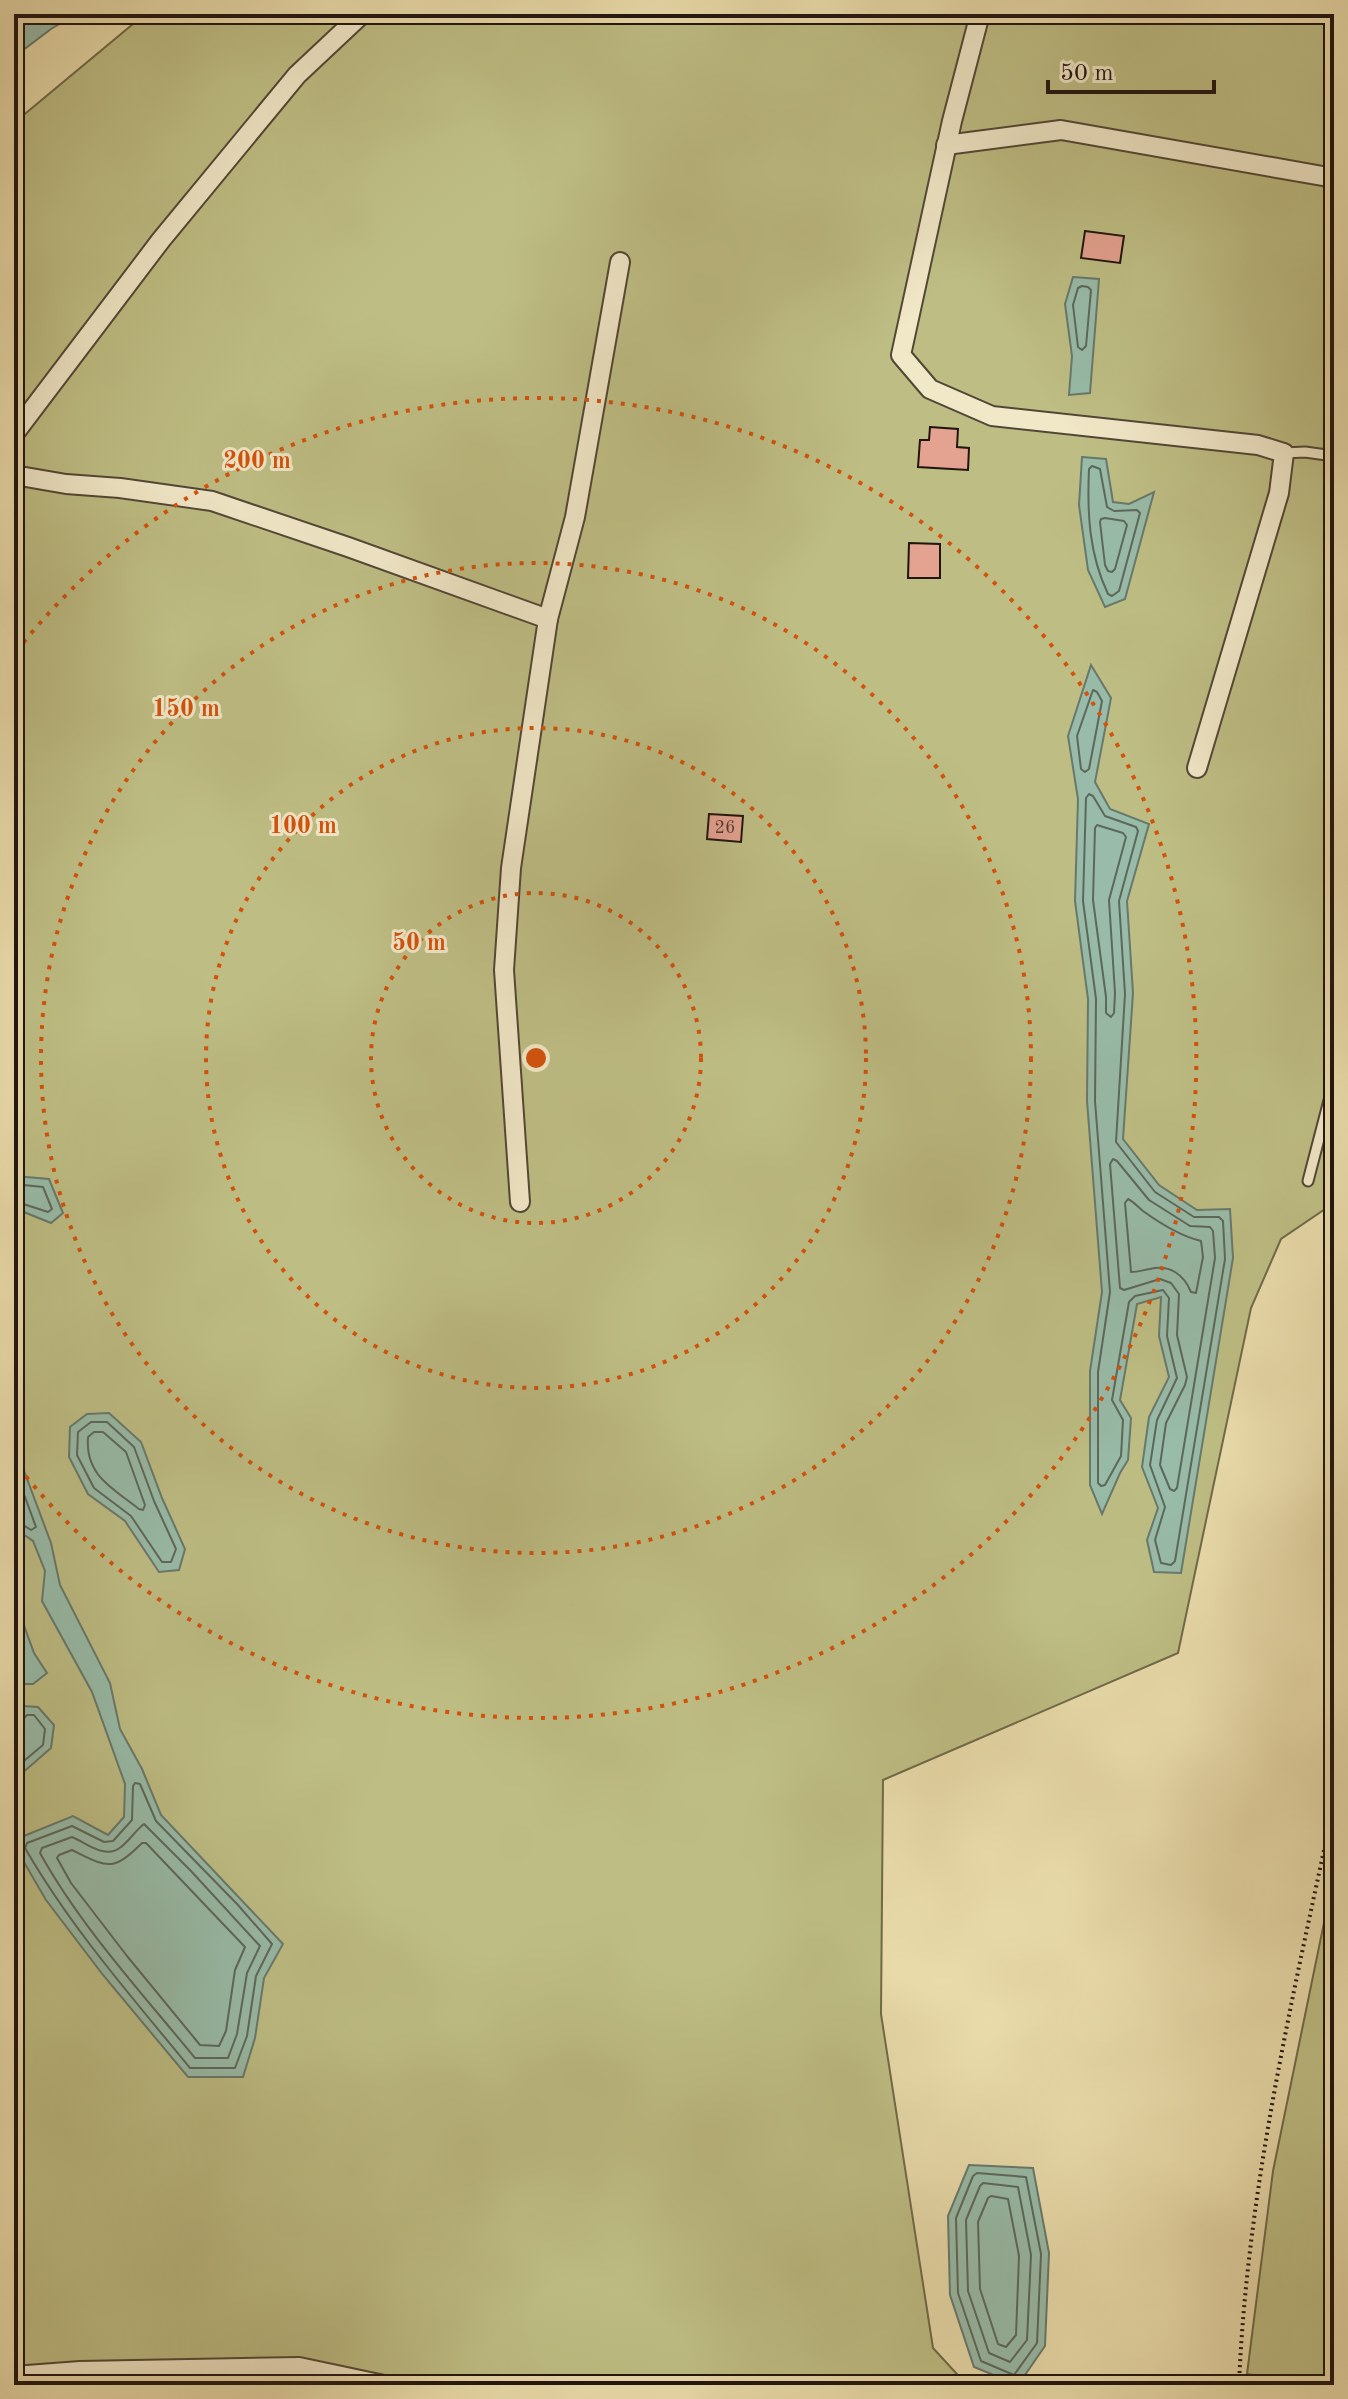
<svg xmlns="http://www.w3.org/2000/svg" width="1348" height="2399" font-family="'Old Standard TT',serif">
<rect width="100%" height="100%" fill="#eadcab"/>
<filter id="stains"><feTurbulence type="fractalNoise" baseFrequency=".0025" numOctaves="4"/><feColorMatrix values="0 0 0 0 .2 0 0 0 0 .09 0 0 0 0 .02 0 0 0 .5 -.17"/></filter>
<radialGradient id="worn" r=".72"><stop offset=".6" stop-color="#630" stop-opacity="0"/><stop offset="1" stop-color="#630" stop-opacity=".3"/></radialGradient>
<g fill="#bebe84" stroke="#6f6a4a" stroke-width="2">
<path d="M145,14H1334V1203L1281,1239L1251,1308L1178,1653L883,1780L881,2014L933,2348L967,2385H14V123Z"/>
<path d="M1334,1874V2385H1311L1247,2374L1273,2171Z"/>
</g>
<g fill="#98bca9" stroke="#68796c" stroke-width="2">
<path d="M14,14H76L51,29L14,57Z"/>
<path d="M1073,277L1099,279L1090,393L1069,395L1072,356L1065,304Z"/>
<path d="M1082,457L1106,459L1113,502L1129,504L1154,492L1125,599L1105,607L1088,570L1079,505Z"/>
<path d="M1091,665L1111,698L1095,782L1110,809L1149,824L1127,901L1133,993L1123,1139L1159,1185L1197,1210L1230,1209L1233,1258L1181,1573L1154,1572L1147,1540L1158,1508L1142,1467L1149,1417L1169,1377L1159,1336L1161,1297L1137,1304L1120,1400L1131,1418L1128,1460L1120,1473L1102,1514L1090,1485V1371L1102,1292L1087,1101L1088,999L1075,901L1078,799L1068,736Z"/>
<path d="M14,1176L49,1179L63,1213L51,1223L14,1208Z"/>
<path d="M109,1413L141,1442L162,1498L185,1549L179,1570L159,1572L125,1521L88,1494L69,1457L70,1427L87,1414Z"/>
<path d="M14,1444L51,1543L60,1585L110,1683L120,1729L142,1769L161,1815L283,1944L264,1978L255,2038L243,2077H188L103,1975L46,1900L14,1845V1840L73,1816L108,1835L124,1817L125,1784L92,1692L42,1601L45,1571L33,1541L16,1529L14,1524Z"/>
<path d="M14,1598L34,1653L47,1673L33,1684H17L14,1691Z"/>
<path d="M22,1706L38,1707L54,1725L51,1748L20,1775L14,1774V1718Z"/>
<path d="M969,2165L1033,2168L1049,2253L1045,2346L1018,2385L974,2367L950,2295L948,2216Z"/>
</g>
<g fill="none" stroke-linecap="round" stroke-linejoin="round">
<g stroke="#5c685c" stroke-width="2">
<path d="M1082,286L1088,287L1091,290L1086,346L1082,350L1078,347L1073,305L1078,288Z"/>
<path d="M1092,466L1100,469L1107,507L1114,511L1137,510L1140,513L1119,591L1112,596L1108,594C1089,554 1087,513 1089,469Z"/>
<path d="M1105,518L1124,521L1127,525L1115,569L1112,572L1108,571L1105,565L1100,522L1101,519Z"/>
<path d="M1093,690L1097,692L1102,701L1089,769L1085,772L1081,769L1077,736Z"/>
<path d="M1089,794L1093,796L1105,816L1136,827L1138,831L1119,901L1125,994L1116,1142L1155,1192L1194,1217H1219L1223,1221L1225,1259L1175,1561L1171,1565L1161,1563L1155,1540L1165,1507L1150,1465L1157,1420L1177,1378L1167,1336L1169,1298L1163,1290L1135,1296L1129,1302L1112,1400L1123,1420L1121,1456L1105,1485L1101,1486L1098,1483V1372L1110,1292L1095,1101L1096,999L1083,901L1086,798Z"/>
<path d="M1097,825L1123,833L1126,837L1109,900L1115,993L1114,1013L1111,1017L1106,1013V997L1093,900L1095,828Z"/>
<path d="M1113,1159L1117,1161L1149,1200L1190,1226L1210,1227L1213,1231L1215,1258L1177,1488L1174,1491L1170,1489L1160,1465L1166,1423L1185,1385L1187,1377L1177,1335L1179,1294L1171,1283L1160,1279L1124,1290L1120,1288L1110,1164Z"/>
<path d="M14,1184L43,1187L52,1209L48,1212L14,1201"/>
<path d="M1128,1199C1134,1202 1137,1206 1143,1211C1161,1224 1180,1236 1201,1241L1203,1257L1196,1293L1191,1292C1184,1275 1170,1264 1150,1269C1143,1270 1138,1272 1131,1272L1125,1203Z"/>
<path d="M91,1422H107L134,1447L154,1501L176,1549L171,1562H162L131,1516L94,1488L77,1455L78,1432Z"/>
<path d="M94,1432H103L126,1452L145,1505L143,1510L139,1509C113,1488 85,1476 88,1437Z"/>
<path d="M14,1467L36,1527L31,1530L20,1523L14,1522"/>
<path d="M14,1722L21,1721L27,1715H34L45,1729L43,1745L19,1765L14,1766"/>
<path d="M135,1783L140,1784L156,1821L238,1905L272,1944L256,1976L247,2036L235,2068H190C132,1997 71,1928 25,1848L27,1843L72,1826L104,1842L113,1841L132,1820L133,1786Z"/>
<path d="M144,1824L191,1871L260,1946L247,1973L237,2034L228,2058H195C141,1992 81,1927 40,1853L42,1848L72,1837C87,1843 105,1860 121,1847C129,1841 136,1830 144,1824Z"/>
<path d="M142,1843H146L245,1947L235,1970L226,2031L219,2046L200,2045L127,1956L71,1883L57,1858L59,1855L72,1850C107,1867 112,1873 142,1843Z"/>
<path d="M977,2173L1026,2177L1041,2254L1037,2343L1014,2375L981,2361L958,2293L956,2218L973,2176Z"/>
<path d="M983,2183L1018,2187L1031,2255L1027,2340L1010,2362L989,2353L968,2291L966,2220L980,2186Z"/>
<path d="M991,2196L1008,2199L1019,2256L1016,2335L1006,2347L998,2344L980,2289L978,2222L988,2198Z"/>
</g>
</g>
<g fill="#e4a290" stroke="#201510" stroke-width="2">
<path d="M1085,231L1124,236L1120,263L1081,258Z"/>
<path d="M930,427L958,429L957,447L969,448L968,470L918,467L920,440H929Z"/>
<path d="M909,543L940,544V578H908Z"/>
<path d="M709,814L743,816L741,842L707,839Z"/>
</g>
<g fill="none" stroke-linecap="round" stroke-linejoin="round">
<defs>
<g id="lane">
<path d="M1284,453L1305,452L1334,456"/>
<path d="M1308,1181L1334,1081"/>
</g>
<g id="street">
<path d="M980,14L952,121L901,355L930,389L992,416L1258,445L1284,453L1279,493L1197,768"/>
<path d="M946,145L1061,130L1334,178"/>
<path d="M14,434L161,240L297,75L362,14"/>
<path d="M14,475L66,484L120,488L212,501L348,547L548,619"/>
<path d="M520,1202L504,970L511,868L548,619L575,517L620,262"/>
<path d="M14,2376L80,2371L299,2367L384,2385"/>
</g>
</defs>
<use href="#lane" stroke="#524737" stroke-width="13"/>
<use href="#street" stroke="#524737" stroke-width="22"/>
<path stroke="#201510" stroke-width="4" stroke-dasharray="2 4" stroke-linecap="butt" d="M1239,2385C1247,2190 1293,1995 1334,1804"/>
<use href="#lane" stroke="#f1e8c8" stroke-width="9"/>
<use href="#street" stroke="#f1e8c8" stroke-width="18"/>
</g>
<g fill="none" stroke="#d4520c" stroke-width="4" stroke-dasharray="4 8">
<circle cx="536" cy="1058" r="165"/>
<circle cx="536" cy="1058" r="330"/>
<circle cx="536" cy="1058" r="495"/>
<path d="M16 652A660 660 0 1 1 16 1464"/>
</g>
<g text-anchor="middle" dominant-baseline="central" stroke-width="6" stroke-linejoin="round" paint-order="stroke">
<g font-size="18" fill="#513830">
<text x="725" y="828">26</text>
</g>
</g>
<circle cx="536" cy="1058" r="12" fill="#d4520c" stroke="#f1e8c8" stroke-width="4"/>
<g font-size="24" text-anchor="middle" font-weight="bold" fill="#d4520c" stroke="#f1e8c8" stroke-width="6" stroke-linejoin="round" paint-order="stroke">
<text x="257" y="468">200 m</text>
<text x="186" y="716">150 m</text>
<text x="303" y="833">100 m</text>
<text x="419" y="950">50 m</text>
</g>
<rect width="1348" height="2399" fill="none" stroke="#eadcab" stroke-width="48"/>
<rect x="16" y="16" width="1316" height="2367" fill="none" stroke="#201510" stroke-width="4"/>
<rect x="24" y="24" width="1300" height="2351" fill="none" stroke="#201510" stroke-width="2"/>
<path d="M1048 80v12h166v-12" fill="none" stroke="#201510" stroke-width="4"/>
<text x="1060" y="80" font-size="24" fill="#201510" stroke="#f1e8c8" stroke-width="6" paint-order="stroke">50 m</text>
<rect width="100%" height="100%" filter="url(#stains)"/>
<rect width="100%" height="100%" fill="url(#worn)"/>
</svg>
